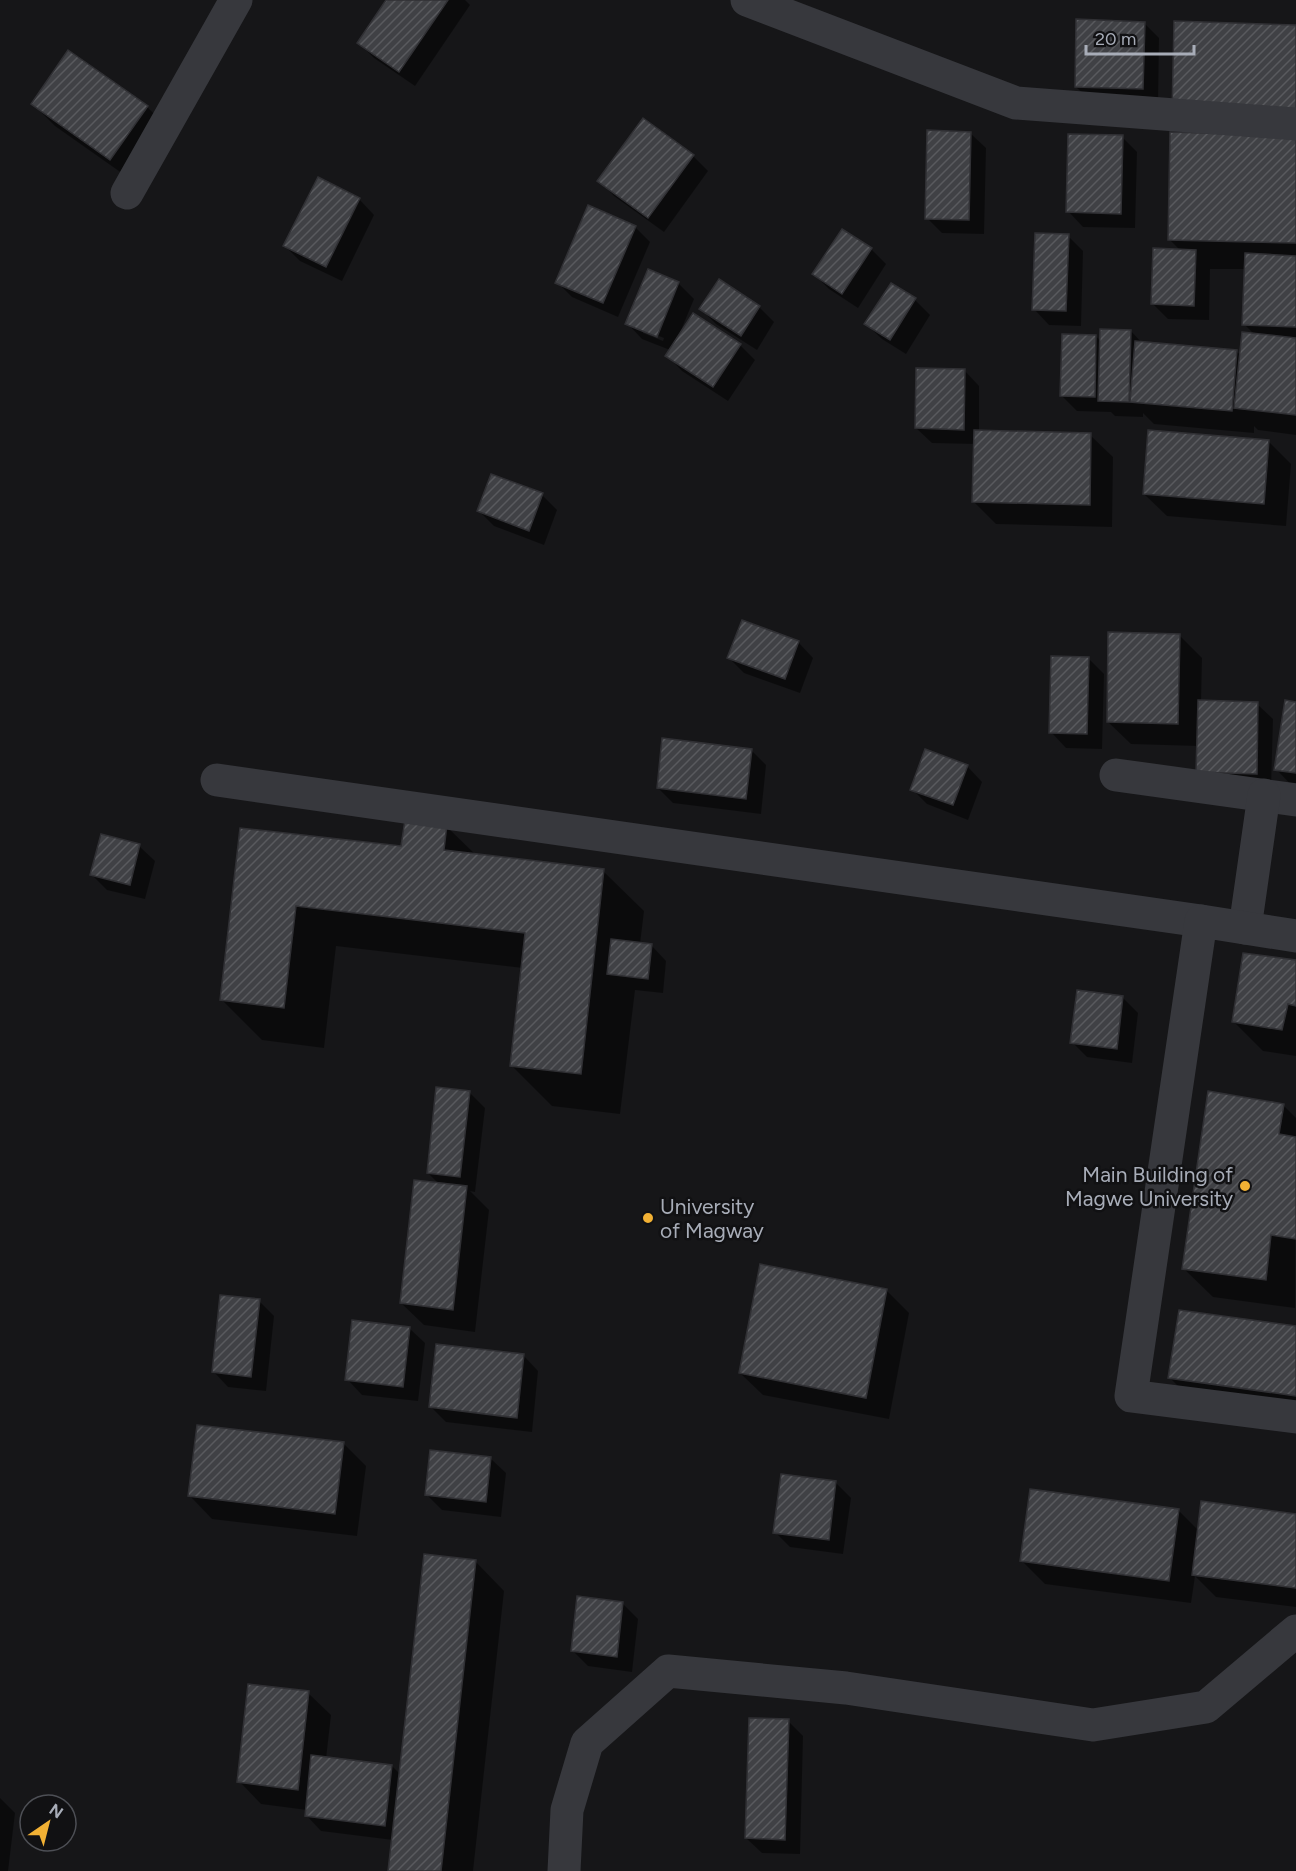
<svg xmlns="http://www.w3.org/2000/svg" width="1296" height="1871" font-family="Figtree,sans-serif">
<defs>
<pattern id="building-hatch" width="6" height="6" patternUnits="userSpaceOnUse" patternTransform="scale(1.5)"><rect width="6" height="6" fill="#404145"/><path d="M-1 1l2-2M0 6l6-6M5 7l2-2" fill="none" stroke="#595a5e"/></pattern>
</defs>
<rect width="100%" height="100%" fill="#161618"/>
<g fill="#0007" fill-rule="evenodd">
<path d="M388,0H465L470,5L415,86L374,58L359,43Z"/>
<path d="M1144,23L1159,38L1158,104L1092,102L1076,87Z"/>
<path d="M1296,26V435L1258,430L1254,426V433L1154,424L1143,413V417L1115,416L1111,412L1077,411L1062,396L1096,336L1101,342L1131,331L1142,343L1236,351L1241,356L1254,334L1244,324L1246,269H1210L1209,320L1168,319L1153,304L1181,251L1169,239L1194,134Z"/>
<path d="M33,104L147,107L170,129L133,181L55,126Z"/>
<path d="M644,120L693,156L708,171L664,232L614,196L599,180Z"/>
<path d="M970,133L986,148L984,234L942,233L927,218Z"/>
<path d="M1122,137L1137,152L1135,228L1083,227L1068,211Z"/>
<path d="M359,199L374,215L342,281L300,261L285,246Z"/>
<path d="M635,227L650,242L618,317L572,297L557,282Z"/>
<path d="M1068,236L1083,251L1081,326L1049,325L1034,309Z"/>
<path d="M871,249L886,264L858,308L829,289L814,274Z"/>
<path d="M678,283L694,299L679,335L740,345L755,360L728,401L682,371L667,355L670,350L642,339L627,323ZM643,330L664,338L663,341L643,333Z"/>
<path d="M891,285L915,300L930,315L906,354L882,339L866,324Z"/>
<path d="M759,307L774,322L757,350L716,324L701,309Z"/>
<path d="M964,370L979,386V432L1090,435L1113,457L1112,527L996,524L973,501L975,444L932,443L916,428Z"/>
<path d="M1268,441L1291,464L1286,526L1167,516L1144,494Z"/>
<path d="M542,495L557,510L544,545L494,526L479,511Z"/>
<path d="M1179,635L1202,658L1201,702L1257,704L1273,719L1271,788L1213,787L1198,746L1131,744L1108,722Z"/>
<path d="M798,642L813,658L800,693L744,673L729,658Z"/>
<path d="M1089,659L1104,674L1102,749L1066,748L1051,732Z"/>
<path d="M1296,704V790L1276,769Z"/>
<path d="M751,750L766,765L761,814L673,803L658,788Z"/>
<path d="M967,766L982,782L968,820L927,804L912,789Z"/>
<path d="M446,826L476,855L603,871L644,911L640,944L651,945L666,961L663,993L635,990L620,1114L552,1106L512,1066L523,968L336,946L324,1048L262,1040L222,1000L241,829L403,848Z"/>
<path d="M139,846L155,861L145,899L107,890L92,875Z"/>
<path d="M1296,961V1056L1263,1051L1234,1022Z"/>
<path d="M1123,998L1138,1013L1132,1063L1087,1057L1072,1042Z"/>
<path d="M470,1093L485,1108L475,1192L470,1191L489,1210L475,1332L424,1325L401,1303L440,1185L428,1173Z"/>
<path d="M1283,1105L1296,1118L1295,1308L1213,1297L1183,1268Z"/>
<path d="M886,1290L909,1313L889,1419L763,1395L740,1373Z"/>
<path d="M259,1301L274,1316L266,1391L228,1387L213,1371Z"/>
<path d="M1296,1327V1421L1199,1407L1170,1378Z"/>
<path d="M409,1328L425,1343L418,1401L362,1395L347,1379Z"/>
<path d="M523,1355L538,1371L532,1432L446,1422L431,1407Z"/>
<path d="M343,1443L366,1466L357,1536L212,1519L190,1496Z"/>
<path d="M490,1458L506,1473L501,1517L442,1510L427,1495Z"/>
<path d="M835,1482L851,1498L843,1554L790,1547L775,1532Z"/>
<path d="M1178,1510L1199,1531L1296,1515V1607L1216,1597L1195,1576L1191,1603L1045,1584L1022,1561Z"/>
<path d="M475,1561L504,1591L473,1871H390L393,1840L321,1831L306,1815L307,1810L261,1804L239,1781L308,1693L331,1715L326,1759L392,1766L401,1775Z"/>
<path d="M622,1603L638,1619L632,1672L588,1666L573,1651Z"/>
<path d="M788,1721L803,1736L800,1854L762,1853L746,1838Z"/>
<path d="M0,1798L15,1813L8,1871H0Z"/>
</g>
<g fill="url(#building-hatch)" stroke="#303034" stroke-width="1.5">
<path d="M386,0H448L399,72L357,43Z"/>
<path d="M1076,19L1145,22L1143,89L1075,87Z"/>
<path d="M1174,21L1296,25V118L1172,114Z"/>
<path d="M68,50L148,106L110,160L31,104Z"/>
<path d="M643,118L694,155L648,218L597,181Z"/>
<path d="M927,130L971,132L969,220L925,219Z"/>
<path d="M1170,132L1296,136V243L1168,240Z"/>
<path d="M1068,134L1123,135L1121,214L1066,212Z"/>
<path d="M318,177L360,198L326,267L283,246Z"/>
<path d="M588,205L636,226L603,303L555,283Z"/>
<path d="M842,229L872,248L842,294L812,274Z"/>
<path d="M1035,233L1069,234L1066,311L1032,310Z"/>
<path d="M1153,248L1196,250L1194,306L1151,304Z"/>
<path d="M1245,253L1296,256V327L1242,325Z"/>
<path d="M648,269L679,282L657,337L625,324Z"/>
<path d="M719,279L760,306L741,336L699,309Z"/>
<path d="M891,283L916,298L890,340L864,324Z"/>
<path d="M693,313L741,344L713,387L665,356Z"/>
<path d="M1100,329L1131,330L1129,402L1098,401Z"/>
<path d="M1242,332L1296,338V415L1234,408Z"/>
<path d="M1062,334L1096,335L1095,397L1060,396Z"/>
<path d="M1135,341L1237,350L1232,411L1130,402Z"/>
<path d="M916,368L965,369L964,430L915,428Z"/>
<path d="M974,430L1091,433L1090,505L972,502Z"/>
<path d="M1148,430L1269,440L1264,504L1143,494Z"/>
<path d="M491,474L543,493L529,531L477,511Z"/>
<path d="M742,620L799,641L785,679L727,658Z"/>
<path d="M1108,632L1180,634L1178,724L1107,722Z"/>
<path d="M1051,656L1089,657L1087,734L1049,733Z"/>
<path d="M1198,700L1258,702L1257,774L1196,772Z"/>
<path d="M1285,700L1296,702V773L1274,770Z"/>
<path d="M662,738L752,749L746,799L657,788Z"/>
<path d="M925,749L968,765L953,805L910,790Z"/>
<path d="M405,820L447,824L444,850L604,869L581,1074L510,1066L525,933L296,906L284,1008L220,1000L240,828L401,846Z"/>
<path d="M101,834L140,844L130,885L90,875Z"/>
<path d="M611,939L652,944L648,979L607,974Z"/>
<path d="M1243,953L1296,960V1006L1288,1004L1282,1030L1232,1022Z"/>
<path d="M1077,990L1123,996L1117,1049L1070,1043Z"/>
<path d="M436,1087L470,1091L460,1177L427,1173Z"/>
<path d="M1208,1091L1284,1104L1279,1134L1296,1137V1239L1271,1235L1266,1280L1182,1269Z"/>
<path d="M414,1180L467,1186L453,1310L400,1303Z"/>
<path d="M760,1264L887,1289L866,1398L739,1373Z"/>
<path d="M220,1295L260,1299L251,1377L212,1372Z"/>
<path d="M1179,1310L1296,1326V1396L1168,1378Z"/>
<path d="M352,1320L410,1327L403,1387L345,1380Z"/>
<path d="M436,1344L524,1354L517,1418L429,1407Z"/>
<path d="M197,1425L344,1442L335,1514L188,1496Z"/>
<path d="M430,1450L491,1457L486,1502L425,1495Z"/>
<path d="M781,1474L836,1481L829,1540L773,1533Z"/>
<path d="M1030,1489L1179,1509L1169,1581L1020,1561Z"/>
<path d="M1201,1501L1296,1514V1588L1192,1575Z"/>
<path d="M424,1554L476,1560L441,1871H388Z"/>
<path d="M577,1596L623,1602L617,1657L571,1651Z"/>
<path d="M248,1684L309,1691L298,1790L237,1782Z"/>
<path d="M749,1718L789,1719L785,1840L745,1838Z"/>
<path d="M311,1755L392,1765L385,1826L305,1816Z"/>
</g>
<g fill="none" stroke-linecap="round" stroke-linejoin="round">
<g stroke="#37383d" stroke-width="33">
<path d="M747,0L1016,103L1296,124"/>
<path d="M127,193L236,0"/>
<path d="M1116,775L1296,800"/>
<path d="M217,780L1201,921"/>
<path d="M1245,928L1264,795"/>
<path d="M1296,936L1201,921L1131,1396L1296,1417"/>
<path d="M564,1871L567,1810L587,1743L668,1671L846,1688L1093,1725L1206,1707L1296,1631"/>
</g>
</g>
<g fill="#f2b134" stroke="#111113" stroke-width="2">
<circle cx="1245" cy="1186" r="6"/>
<circle cx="648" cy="1218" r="6"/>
</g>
<g text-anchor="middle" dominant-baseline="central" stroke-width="5" stroke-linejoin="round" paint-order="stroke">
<g font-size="21" fill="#a8adb8" stroke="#111113" text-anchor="end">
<text x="1233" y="1174">Main Building of<tspan x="1233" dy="24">Magwe University</tspan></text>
<text x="660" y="1206" text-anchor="start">University<tspan x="660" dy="24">of Magway</tspan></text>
</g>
</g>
<g transform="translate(48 1823) rotate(35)"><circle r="28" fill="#111113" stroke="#4d4f55" stroke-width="1.5"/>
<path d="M0-4.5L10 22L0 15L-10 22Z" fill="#f2b134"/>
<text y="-9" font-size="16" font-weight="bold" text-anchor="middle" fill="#a8adb8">N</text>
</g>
<path d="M1086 45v9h108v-9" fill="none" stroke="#a8adb8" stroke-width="3"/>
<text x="1095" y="45" font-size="18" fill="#a8adb8" stroke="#111113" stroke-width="4.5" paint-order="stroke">20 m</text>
</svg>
